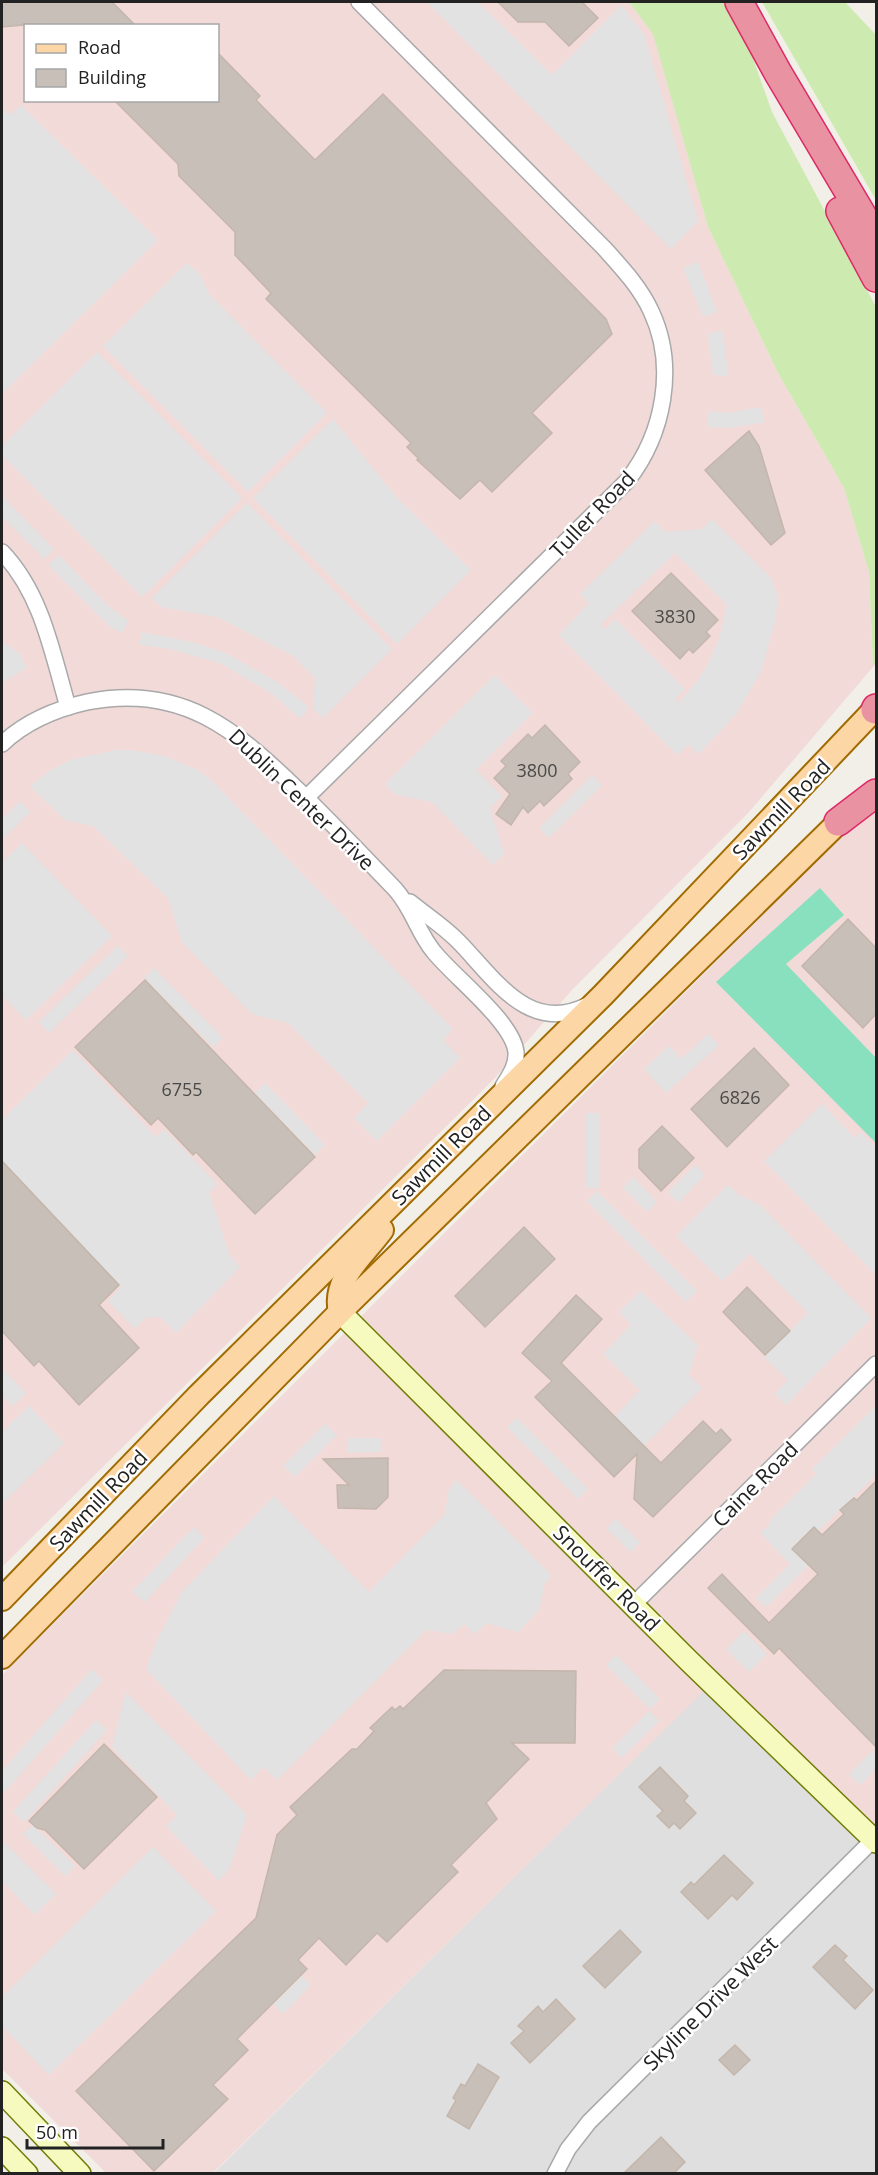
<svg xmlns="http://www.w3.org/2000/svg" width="878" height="2175" font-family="'Open Sans',sans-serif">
<rect width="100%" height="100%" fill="#f2efe9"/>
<path fill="#e0dfdf" d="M709,1685L876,1853V2173L213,2174Z"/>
<g fill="#f2dad9" fill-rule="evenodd">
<path d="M2,2H629L653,33L708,227L778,373L844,488L869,572L873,667L749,812L572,990L495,1078L2,1567ZM26,26H218V100H26Z"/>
<path d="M876,809V1853L709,1686L213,2173H106L2,2069V1675L843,835Z"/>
</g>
<g fill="#cdebb0">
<path d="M629,2H724L750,50L772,112L876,307V663L873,667L869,572L844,488L778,373L708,227L653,34Z"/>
<path d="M762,2H845L876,35V200Z"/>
</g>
<path fill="#88e0be" d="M820,888L844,915L786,964L876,1058V1143L716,982Z"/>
<g fill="#e2e2e2" fill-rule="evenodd">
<path d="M427,2H478L552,75L621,5L644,34L698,221L671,249Z"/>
<path d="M21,105L158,240L2,394V114L5,110L10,115Z"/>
<path d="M698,262L717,312L703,317L683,268Z"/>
<path d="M187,263L200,275L209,294L327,413L248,492L103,346Z"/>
<path d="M722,330L725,345L728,376L713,375L708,334Z"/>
<path d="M97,352L242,498L142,597L2,455V446Z"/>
<path d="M760,407L765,422L728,428L707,427L709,411L727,413Z"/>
<path d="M333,419L398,499L471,570L397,644L253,498Z"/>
<path d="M2,496L54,549L44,559L2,516Z"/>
<path d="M247,503L392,649L323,718L313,709L315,678L293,656L217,617L161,607L152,598Z"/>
<path d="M712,519L772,579L778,598L775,622L761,671L737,713L699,754L688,745L677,755L559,635L589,603L580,594L655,521L665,532L702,529ZM675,553L727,605L719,639L710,660L699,679L678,703L675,699L685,689L615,619L605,629L600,625Z"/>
<path d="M59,555L107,605L129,621L122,633L110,627L48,565Z"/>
<path d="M142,632L196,643L226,653L280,684L309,707L300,719L272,694L222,664L170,649L139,645Z"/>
<path d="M2,641L21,655L26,668L2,683Z"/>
<path d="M495,675L533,713L476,770L502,796L490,808L504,854L493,865L432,802L396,795L385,784Z"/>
<path d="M116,750H131L165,756L196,769L210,779L453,1029L443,1040L460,1058L377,1141L354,1118L368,1103L288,1023L252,1014L182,942L168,898L93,826L65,820L30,786L49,771L70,760Z"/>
<path d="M592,775L602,785L549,838L539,828Z"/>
<path d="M20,801L30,812L2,840V819Z"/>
<path d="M22,843L112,936L26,1020L2,995V862Z"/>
<path d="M118,946L128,956L49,1033L39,1022Z"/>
<path d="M154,968L223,1038L213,1047L144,978Z"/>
<path d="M708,1034L719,1045L666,1093L644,1069L669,1046L681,1059Z"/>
<path d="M73,1050L156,1137L164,1129L217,1184L209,1193L230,1256L240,1267L176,1333L160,1317L145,1318L135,1329L108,1301L121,1287L2,1161V1120Z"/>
<path d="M265,1083L325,1145L315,1155L255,1093Z"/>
<path d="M822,1104L855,1138L861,1132L876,1148V1275L764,1161Z"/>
<rect x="586" y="1113" width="13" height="75"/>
<path d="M695,1165L705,1175L678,1203L668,1192Z"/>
<path d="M633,1177L657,1202L647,1212L623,1188Z"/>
<path d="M728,1185L739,1195L759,1204L871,1318L786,1405L775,1394L788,1380L764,1357L808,1313L750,1254L722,1281L676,1236Z"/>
<path d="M597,1191L697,1291L686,1302L587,1201Z"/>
<path d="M640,1291L698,1345L689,1375L702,1388L644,1446L615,1416L640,1390L603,1354L631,1325L619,1312Z"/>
<path d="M3,1370L26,1393L13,1406L2,1395Z"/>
<path d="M29,1406L64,1443L2,1504V1432Z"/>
<path d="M876,1406V1475L818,1531L814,1527L809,1565L766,1607L756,1598L790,1564L760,1533L771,1523L769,1521L816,1474L812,1469Z"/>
<path d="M517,1418L588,1489L578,1499L507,1427Z"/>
<path d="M325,1424L337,1435L295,1477L283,1466Z"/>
<path d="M347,1438H381L382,1452L347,1453Z"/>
<path d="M457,1480L552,1576L545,1583L539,1610L518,1632L486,1623L475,1634L464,1624L453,1634L426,1630L277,1780L263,1767L251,1780L146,1669L158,1638L182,1592L274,1496L369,1592L445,1514L449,1489Z"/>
<path d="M616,1519L640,1542L631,1552L606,1528Z"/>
<path d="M194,1527L204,1538L145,1602L132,1592Z"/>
<path d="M744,1631L767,1654L749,1672L726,1649Z"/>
<path d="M616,1655L660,1699L650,1709L606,1665Z"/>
<path d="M92,1669L103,1680L2,1795V1771Z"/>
<path d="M126,1692L247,1815L230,1868L219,1881L166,1826L177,1815L112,1747Z"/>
<path d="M649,1711L659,1721L622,1758L612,1748Z"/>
<path d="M96,1720L107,1730L24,1822L13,1812Z"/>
<path d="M874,1749L876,1769L860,1785L849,1774Z"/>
<path d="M33,1825L75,1866L65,1876L23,1834Z"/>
<path d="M2,1840L56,1894L35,1915L2,1881Z"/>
<path d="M153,1847L216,1911L49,2075L2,2026V1997Z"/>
<path d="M302,1976L311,1985L283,2014L273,2004Z"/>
</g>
<g fill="#c7bfb8" stroke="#c4b6ab" stroke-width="1.5">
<path d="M2,2H112L136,26L35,24L2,27Z"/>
<path d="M498,2H582L598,18L569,46L545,22H518Z"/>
<path d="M218,53L260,96L256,100L315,160L383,94L606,319L612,334L532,413L552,433L492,492L480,480L460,499L417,460L419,459L407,447L411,443L266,299L271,293L235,255V232L179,176L178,164L114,100H218Z"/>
<path d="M749,431L759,446L785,533L771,545L705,470Z"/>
<path d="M671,573L718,620L706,632L710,636L693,653L689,649L680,659L632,611Z"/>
<path d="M545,725L580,762L568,774L572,779L544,806L540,801L528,813L523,807L511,825L496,814L510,794L494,778L506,766L501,761L528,734L532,738Z"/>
<path d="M848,919L876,948V1014L863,1028L802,966Z"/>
<path d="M145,980L315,1157L255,1214L196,1152L193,1155L158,1118L151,1125L75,1047Z"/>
<path d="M754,1048L789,1085L727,1147L691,1109Z"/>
<path d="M662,1126L694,1158L661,1191L639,1168V1149Z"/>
<path d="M2,1161L119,1285L99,1305L139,1348L79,1405L39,1361L34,1366L2,1331Z"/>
<path d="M524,1227L555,1259L485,1327L455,1296Z"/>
<path d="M747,1287L790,1331L765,1355L723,1312Z"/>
<path d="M576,1295L602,1319L561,1363L661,1463L703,1421L716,1434L721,1429L731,1440L653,1517L634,1499L637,1454L614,1477L535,1397L552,1381L522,1353Z"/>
<path d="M388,1458V1497L376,1509L338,1508L337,1485H349L323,1459Z"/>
<path d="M876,1481V1747L779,1648L774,1654L708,1588L722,1574L769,1623L818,1574L792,1549L814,1527L822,1535L844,1514L840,1510L854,1498L857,1500Z"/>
<path d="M444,1670L576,1671L575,1743H512L529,1759L486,1803L497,1819L451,1865L458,1872L387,1942L377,1933L346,1965L319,1938L298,1960L307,1969L237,2039L248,2050L213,2085L228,2099L154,2171L76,2091L256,1918L277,1835L297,1815L290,1807L352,1749H357L374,1731L370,1728L392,1707L395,1710L400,1706L403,1709Z"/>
<path d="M104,1744L157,1797L84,1869L45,1830L37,1828L29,1821Z"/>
<path d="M660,1767L688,1796L684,1801L696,1813L680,1829L674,1823L669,1828L657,1816L663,1811L639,1787Z"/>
<path d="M724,1855L753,1883L737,1900L732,1895L708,1919L681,1892L691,1882L694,1885Z"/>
<path d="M620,1930L641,1952L605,1988L583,1966Z"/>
<path d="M835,1945L847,1956L843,1960L873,1990L855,2009L813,1967Z"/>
<path d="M556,1999L575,2019L530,2063L511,2043L524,2031L518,2026L538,2006L543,2012Z"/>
<path d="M735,2045L750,2060L734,2075L719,2060Z"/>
<path d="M478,2064L499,2077L469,2129L447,2116L456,2100L453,2098L461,2084L465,2086Z"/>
<path d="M661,2137L685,2162L673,2174H623Z"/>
</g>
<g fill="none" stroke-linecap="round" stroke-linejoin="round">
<defs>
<g id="minor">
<path d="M2,552C42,594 52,652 68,707"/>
<path d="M2,744C25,722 56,709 87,702C182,683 236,730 299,791C332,823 363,856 395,889C413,909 418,933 434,952C454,977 513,1022 516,1052C517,1065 510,1075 503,1086"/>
<path d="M306,798L627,481C664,434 677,366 651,311C640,287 622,268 604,248L359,2"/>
<path d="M410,902C426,915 443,926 457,940C494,977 528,1036 588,1005"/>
<path d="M633,1605L876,1364"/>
<path d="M555,2174L568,2149L589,2122L874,1839"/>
</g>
<g id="secondary">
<path d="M340,1312L689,1661L876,1842"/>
<path d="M2,2092L80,2174"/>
<path d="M2,2148L27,2174"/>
</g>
<g id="primary">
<path d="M340,1312C332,1279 364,1255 382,1230"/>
<path d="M2,1599L199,1395L603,995L876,708"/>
<path d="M2,1657L340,1312L850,811"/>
</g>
<g id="motorway">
<path d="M739,2L778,73L876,238"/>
<path d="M840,211L876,278"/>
<path d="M875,710L876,708"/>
<path d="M838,822L876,793"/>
</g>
</defs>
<use href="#minor" stroke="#a9a9a9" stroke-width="18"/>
<use href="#secondary" stroke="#707d05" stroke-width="24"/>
<use href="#primary" stroke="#a06b00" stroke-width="26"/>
<use href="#motorway" stroke="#dc2a67" stroke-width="30"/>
<use href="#minor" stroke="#fff" stroke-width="15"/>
<use href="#secondary" stroke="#f7fabf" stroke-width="21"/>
<use href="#primary" stroke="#fcd6a4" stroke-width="22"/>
<use href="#motorway" stroke="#e892a2" stroke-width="27"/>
</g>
<g text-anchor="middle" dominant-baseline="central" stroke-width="5" stroke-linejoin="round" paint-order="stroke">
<g font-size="18" fill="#4b4948">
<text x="675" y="616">3830</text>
<text x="537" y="770">3800</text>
<text x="182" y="1089">6755</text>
<text x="740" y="1097">6826</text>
</g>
<g font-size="21" fill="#222" stroke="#fff">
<text transform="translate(592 514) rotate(-46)">Tuller Road</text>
<text transform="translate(302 799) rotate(44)">Dublin Center Drive</text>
<text transform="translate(781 809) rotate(-46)">Sawmill Road</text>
<text transform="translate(441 1155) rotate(-45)">Sawmill Road</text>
<text transform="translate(755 1484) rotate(-45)">Caine Road</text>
<text transform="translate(98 1500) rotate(-46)">Sawmill Road</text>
<text transform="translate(607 1578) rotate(45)">Snouffer Road</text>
<text transform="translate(710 2003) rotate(-45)">Skyline Drive West</text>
</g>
</g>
<rect width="878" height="2175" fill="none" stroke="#222222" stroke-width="6"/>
<rect x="24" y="24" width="195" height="78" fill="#ffffff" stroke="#a7a7a7" stroke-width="1.5"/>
<rect x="36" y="44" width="30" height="9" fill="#fcd6a4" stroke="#a7a7a7" stroke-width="1.5"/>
<text x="78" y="54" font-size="18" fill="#222222">Road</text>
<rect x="36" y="69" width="30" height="18" fill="#c7bfb8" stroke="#a7a7a7" stroke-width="1.5"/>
<text x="78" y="84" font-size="18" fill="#222222">Building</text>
<path d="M27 2139v9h136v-9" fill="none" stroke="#222222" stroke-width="3"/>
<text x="36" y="2139" font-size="18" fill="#222222" stroke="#ffffff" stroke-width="4.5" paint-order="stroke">50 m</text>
</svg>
